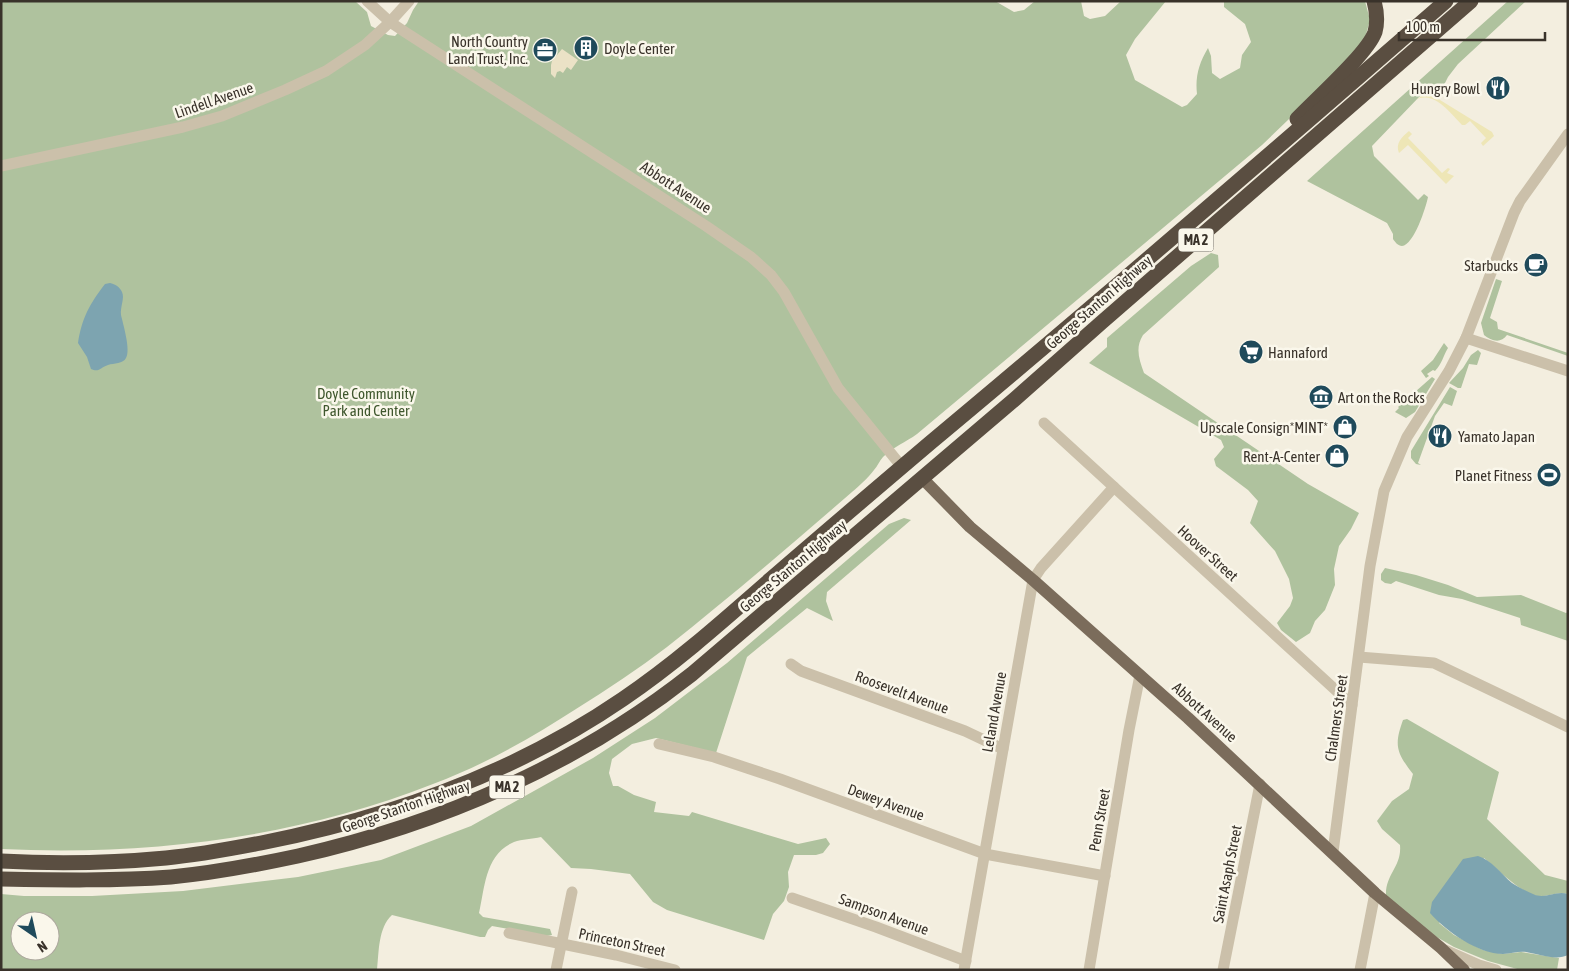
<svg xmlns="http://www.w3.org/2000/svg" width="1569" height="971" font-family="'Asap Condensed',sans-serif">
<rect width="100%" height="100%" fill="#f3eedf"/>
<g fill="#afc29e" fill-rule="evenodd">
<path d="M1,1H355L367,12L371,26L388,35L395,36L407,23L413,10L419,1H995L1014,12L1024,10L1035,1H1081L1084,16L1090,19L1105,16L1121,1H1166L1135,39L1126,55L1135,80L1182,107L1187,105L1197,94C1195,77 1199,63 1208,48L1211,56L1212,73L1220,79L1240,68L1242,55L1251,42L1245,24L1224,7V1H1365L1370,20L1365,38L1337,73L1262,145L917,434C906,442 893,447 883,457C879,461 878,466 874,470C868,478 859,486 852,492C791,545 730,597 667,647C638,669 608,689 576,709C531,738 484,765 433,784C296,838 147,856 1,849Z"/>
<path d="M1508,1H1526L1458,64L1448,77L1438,97L1420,96L1372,146L1374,156L1418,200L1424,194L1428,197C1426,207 1414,245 1402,246C1398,246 1395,242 1393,239V234L1387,223L1307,181Z"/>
<path d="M1211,253L1218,255L1219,267L1143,335C1135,348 1139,359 1144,373L1308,484L1359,513L1351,529L1339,546L1334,569L1335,585L1325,610L1315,621L1310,633L1296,642L1281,630L1277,623L1290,606L1293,598L1289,579L1275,551L1250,523L1258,501L1248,490L1216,466L1214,459L1224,447L1221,440L1089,363L1107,347V338L1191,266Z"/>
<path d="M1496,279L1502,281L1490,318L1497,322L1498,329L1568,353V356L1507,335C1501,344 1491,341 1484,335L1481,323Z"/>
<path d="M1444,343L1448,348C1443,356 1442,364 1435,371L1433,370L1427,374L1429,376L1426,378L1421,371L1433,360Z"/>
<path d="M1478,350L1481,353L1477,365L1469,364L1461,388H1458L1449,383L1463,368L1471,355Z"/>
<path d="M1432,377L1435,379L1415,412L1406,418L1395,412L1399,408L1398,407Z"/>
<path d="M1450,387L1457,391L1452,406L1444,403L1435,416L1418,463L1421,465L1416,464L1411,458V451Z"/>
<path d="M904,518L911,520L827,592L826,601L833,621L807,608L747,657L716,753L656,738L632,744L612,759L609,773L613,786H618L634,795L656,802L654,812L689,816L692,812L798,844L826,838L830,844L823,853L816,855H794L788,872L789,887L784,901L773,914L764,940L667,910L653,902L630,874L591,869L571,868L541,837C532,839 522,839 514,842C485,854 485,887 479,913L483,917L550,929L552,935L546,936L492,926L488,930L485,937H480L392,915C378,928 379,952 377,970H1V894L24,896H92L183,891L298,877L381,860L471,826L593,758L655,718L727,663L889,524ZM20,921H50V951H20Z"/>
<path d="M1385,568L1416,575L1448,585L1477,597L1521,595L1566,613L1568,612V641L1521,625L1520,618L1462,599L1439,595L1396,581L1391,584L1385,583L1381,580V574Z"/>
<path d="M1407,719L1499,772L1487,819L1545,875L1568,881V894C1556,891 1549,897 1537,896C1520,893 1498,869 1484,858L1439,923L1454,935L1483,950L1502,954L1521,952L1559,958L1557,970H1521L1488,961L1454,947L1435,936L1386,896C1385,874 1402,867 1400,845L1382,829L1377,821L1392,801L1409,789L1413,774C1396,752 1394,745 1403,720Z"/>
</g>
<g fill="#eee6b6">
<path d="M1423,95L1438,97L1440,100L1492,132L1494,136L1483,146L1481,143L1486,138L1470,121L1465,125H1462C1451,114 1434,90 1416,100Z"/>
<path d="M1409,131L1412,134L1408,138L1442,173L1448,168L1450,169L1447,173L1454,176L1446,184L1408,145L1399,153C1395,143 1402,137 1409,131Z"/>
</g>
<path fill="#ebe2c6" d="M562,49L578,60L571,70L567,67L563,73L560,71L557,72L555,78L551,74V65L552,61Z"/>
<g fill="#7da4b0">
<path d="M110,283C115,284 120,287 122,292C125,298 120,307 121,315C123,324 131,350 126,358C123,364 114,363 108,365C101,367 99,373 91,369L87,357L78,343C82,318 89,305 105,284Z"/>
<path d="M1478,856C1492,860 1501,874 1512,883C1518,887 1526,891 1533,894C1545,900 1555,890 1568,894V955C1556,961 1539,954 1526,952C1518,951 1511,954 1503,954C1478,954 1446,931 1430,913L1432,902L1463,859Z"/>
</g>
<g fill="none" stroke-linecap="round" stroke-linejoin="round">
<g stroke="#cbc0aa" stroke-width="11">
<path d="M367,1L390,22L405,32L706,226L751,257L771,275L784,292L838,388L902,467"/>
<path d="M1,166L183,127L222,116L285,90L326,71L365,45L390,22L409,1"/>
<path d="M1466,338L1568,371"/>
<path d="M1044,423L1352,705"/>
<path d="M1359,657L1434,663L1568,727"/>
<path d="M791,664L801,671L965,731L1003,749"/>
<path d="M659,744L714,757L780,779L985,854L1105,876"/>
<path d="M1333,852L1370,566L1384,491L1407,437L1449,371L1466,338L1514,213L1520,201L1568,134"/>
<path d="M792,898L876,927L966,961"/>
<path d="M509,933L616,955L675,970"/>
<path d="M1445,950L1479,965L1496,970"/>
<path d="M556,970L572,892"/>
<path d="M964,970L1033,580L1041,568L1114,487"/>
<path d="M1089,970L1129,730L1140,675"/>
<path d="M1223,970L1260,784"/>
<path d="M1360,970L1375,893"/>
</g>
<path stroke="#7b6c5b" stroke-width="12" d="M923,479L970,527L1033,580L1188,718L1375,893L1441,948L1464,970"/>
<g stroke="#5a4e41" stroke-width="15">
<path d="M1297,119C1314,101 1368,53 1375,32C1378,21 1377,12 1374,1"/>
<path d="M1,861C56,864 112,863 166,858C198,855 230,849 261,843C388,818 515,773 623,699C676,663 723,621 771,579C824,533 877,488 930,443C1104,298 1275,150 1446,1"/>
<path d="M1,879C58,880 115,881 171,877C214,873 256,865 298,856C440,824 577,765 692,674L1015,399L1102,322L1471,1"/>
</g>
</g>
<defs>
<symbol id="building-disc" viewBox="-11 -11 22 22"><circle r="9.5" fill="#1f4a5b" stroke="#faf7eb"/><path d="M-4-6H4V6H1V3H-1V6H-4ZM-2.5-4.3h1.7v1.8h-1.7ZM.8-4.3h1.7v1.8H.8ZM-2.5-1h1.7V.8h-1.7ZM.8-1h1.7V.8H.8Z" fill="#fff"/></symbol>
<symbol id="office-disc" viewBox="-11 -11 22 22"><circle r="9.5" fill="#1f4a5b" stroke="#faf7eb"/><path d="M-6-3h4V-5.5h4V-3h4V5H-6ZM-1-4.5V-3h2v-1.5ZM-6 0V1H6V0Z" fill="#fff"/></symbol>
<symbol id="restaurant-disc" viewBox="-11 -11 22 22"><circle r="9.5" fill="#1f4a5b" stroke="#faf7eb"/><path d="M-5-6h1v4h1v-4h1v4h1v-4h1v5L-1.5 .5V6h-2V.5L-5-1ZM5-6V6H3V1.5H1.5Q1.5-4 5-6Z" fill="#fff"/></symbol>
<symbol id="cafe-disc" viewBox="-11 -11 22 22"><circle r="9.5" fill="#1f4a5b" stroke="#faf7eb"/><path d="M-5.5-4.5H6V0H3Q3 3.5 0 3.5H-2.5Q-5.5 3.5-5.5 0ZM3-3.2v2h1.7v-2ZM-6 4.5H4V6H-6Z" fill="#fff"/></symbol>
<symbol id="supermarket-disc" viewBox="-11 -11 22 22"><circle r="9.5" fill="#1f4a5b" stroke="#faf7eb"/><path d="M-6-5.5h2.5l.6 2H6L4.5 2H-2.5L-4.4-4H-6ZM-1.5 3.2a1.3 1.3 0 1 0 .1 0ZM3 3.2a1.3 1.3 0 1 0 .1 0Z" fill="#fff"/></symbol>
<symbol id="museum-disc" viewBox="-11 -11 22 22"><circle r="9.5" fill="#1f4a5b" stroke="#faf7eb"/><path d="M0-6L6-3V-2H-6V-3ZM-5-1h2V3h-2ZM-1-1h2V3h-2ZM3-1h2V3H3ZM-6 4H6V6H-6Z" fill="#fff"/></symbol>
<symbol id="shop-disc" viewBox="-11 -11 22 22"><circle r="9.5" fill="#1f4a5b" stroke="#faf7eb"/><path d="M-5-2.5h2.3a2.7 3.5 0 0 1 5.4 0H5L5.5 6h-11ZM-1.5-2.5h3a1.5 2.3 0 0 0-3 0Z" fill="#fff"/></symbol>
<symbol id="stadium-disc" viewBox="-11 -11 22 22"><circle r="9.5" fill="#1f4a5b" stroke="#faf7eb"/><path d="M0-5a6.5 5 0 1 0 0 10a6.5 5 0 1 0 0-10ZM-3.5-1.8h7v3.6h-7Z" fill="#fff"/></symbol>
</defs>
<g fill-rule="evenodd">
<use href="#building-disc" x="572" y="34" width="28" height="28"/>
<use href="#office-disc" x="531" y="36" width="28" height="28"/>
<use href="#restaurant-disc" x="1484" y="74" width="28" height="28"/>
<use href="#cafe-disc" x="1522" y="251" width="28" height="28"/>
<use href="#supermarket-disc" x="1237" y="338" width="28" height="28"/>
<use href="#museum-disc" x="1307" y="383" width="28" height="28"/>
<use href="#shop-disc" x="1331" y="413" width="28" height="28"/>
<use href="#restaurant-disc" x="1426" y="422" width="28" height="28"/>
<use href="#shop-disc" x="1323" y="442" width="28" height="28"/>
<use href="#stadium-disc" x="1535" y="461" width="28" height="28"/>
</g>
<g text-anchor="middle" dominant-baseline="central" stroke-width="5" stroke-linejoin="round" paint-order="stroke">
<g fill="#faf7eb" stroke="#736d64" stroke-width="1">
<rect x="1178.5" y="228.5" width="35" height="23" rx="4"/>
<rect x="489.5" y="775.5" width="35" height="23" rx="4"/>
</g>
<g font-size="14" font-weight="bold" fill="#39322a">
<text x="1196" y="240">MA 2</text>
<text x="507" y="787">MA 2</text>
</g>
<g font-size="15" fill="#39322a" stroke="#faf7eb" text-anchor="end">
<text x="528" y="41">North Country<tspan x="528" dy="17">Land Trust, Inc.</tspan></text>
<text x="604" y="48" text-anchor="start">Doyle Center</text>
<text x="1480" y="88">Hungry Bowl</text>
<text x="1518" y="265">Starbucks</text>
<text x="1268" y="352" text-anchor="start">Hannaford</text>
<text x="1338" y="397" text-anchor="start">Art on the Rocks</text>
<text x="1328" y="427">Upscale Consign*MINT*</text>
<text x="1458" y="436" text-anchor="start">Yamato Japan</text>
<text x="1320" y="456">Rent-A-Center</text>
<text x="1532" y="475">Planet Fitness</text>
</g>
<g font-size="15" fill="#39322a" stroke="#faf7eb">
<text transform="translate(214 100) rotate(-19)">Lindell Avenue</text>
<text transform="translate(676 187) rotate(33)">Abbott Avenue</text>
<text transform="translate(1099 302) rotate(-41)">George Stanton Highway</text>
<text transform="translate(1208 553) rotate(42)">Hoover Street</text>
<text transform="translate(793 566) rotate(-40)">George Stanton Highway</text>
<text transform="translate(902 692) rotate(20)">Roosevelt Avenue</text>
<text transform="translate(994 712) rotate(-80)">Leland Avenue</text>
<text transform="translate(1205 712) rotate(42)">Abbott Avenue</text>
<text transform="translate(1336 718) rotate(-82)">Chalmers Street</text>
<text transform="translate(886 802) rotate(20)">Dewey Avenue</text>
<text transform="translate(406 806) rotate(-19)">George Stanton Highway</text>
<text transform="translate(1099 820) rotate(-80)">Penn Street</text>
<text transform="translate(1227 874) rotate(-79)">Saint Asaph Street</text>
<text transform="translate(884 914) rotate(20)">Sampson Avenue</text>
<text transform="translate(622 942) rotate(12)">Princeton Street</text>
</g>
<g font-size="15" fill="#3f572d" stroke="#faf7eb">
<text x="366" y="393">Doyle Community<tspan x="366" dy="17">Park and Center</tspan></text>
</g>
</g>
<rect width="1569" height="971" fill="none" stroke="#39322a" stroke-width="5"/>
<g transform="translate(35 936) rotate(146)"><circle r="24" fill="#faf7eb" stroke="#ada89e"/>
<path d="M0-4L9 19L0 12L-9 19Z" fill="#1f4a5b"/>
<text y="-8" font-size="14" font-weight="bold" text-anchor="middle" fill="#39322a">N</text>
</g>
<path d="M1399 32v8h146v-8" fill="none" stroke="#39322a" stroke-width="2.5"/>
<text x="1406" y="32" font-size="15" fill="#39322a" stroke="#faf7eb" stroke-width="4" paint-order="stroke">100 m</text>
</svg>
